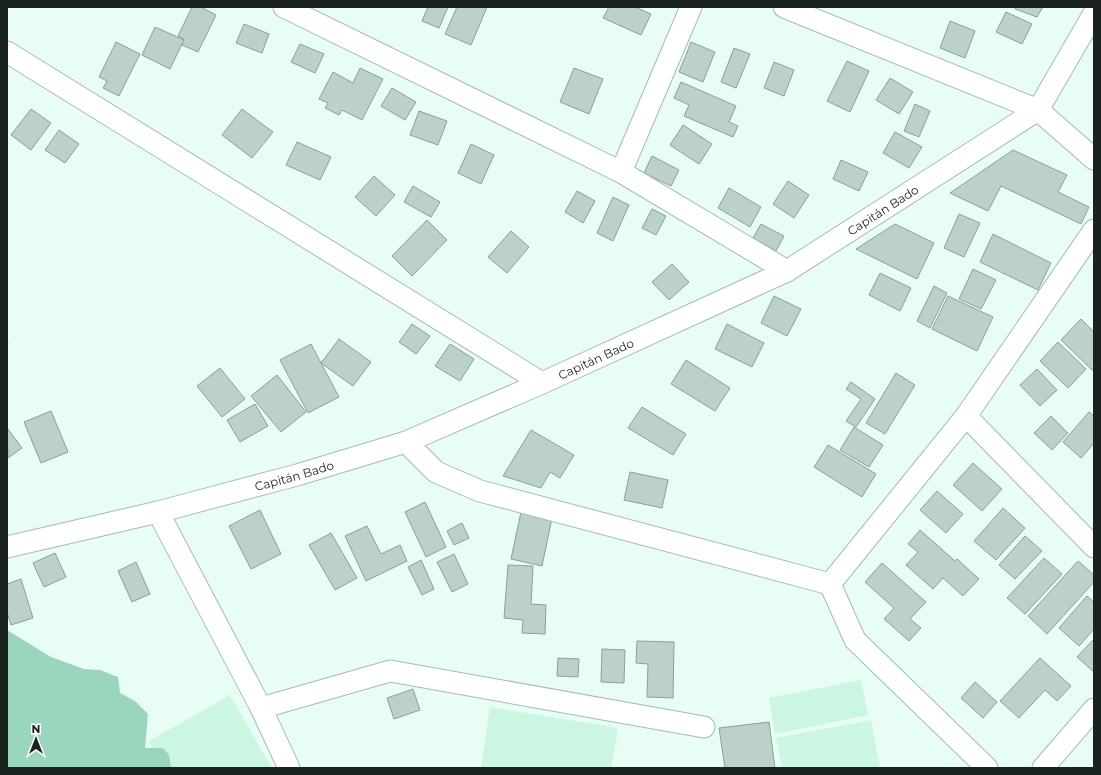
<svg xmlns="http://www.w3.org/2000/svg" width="1101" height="775" font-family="Montserrat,sans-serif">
<rect width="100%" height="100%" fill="#e8fef4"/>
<g fill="#caf6e2">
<path d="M861,680L868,715L775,734L769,698Z"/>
<path d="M230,695L272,768H165L149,741Z"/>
<path d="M490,707L618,728L611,768H481Z"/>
<path d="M871,720L880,768H782L776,738Z"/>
</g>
<path fill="#9ad6bd" d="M7,630L51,657L84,669L100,670L118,677L120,693L135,701L148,714L145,748H163L169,755L171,768H7Z"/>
<g fill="#bcd2c8" stroke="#8ba097">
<path d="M192,7H201L216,15L198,52L182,45L184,39L178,36Z"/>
<path d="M428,7H448L439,28L422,21Z"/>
<path d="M457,7H487L471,45L445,34Z"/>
<path d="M609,7H635L651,14L641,35L603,18Z"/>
<path d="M1016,7H1043L1037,17L1015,9Z"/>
<path d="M1006,12L1032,24L1022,44L996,32Z"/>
<path d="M950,21L975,31L965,58L940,48Z"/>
<path d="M244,24L269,34L262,53L236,43Z"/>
<path d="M155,27L184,40L170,69L142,55Z"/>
<path d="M116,42L140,54L119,96L103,88L107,81L99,77Z"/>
<path d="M691,42L715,52L703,82L679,72Z"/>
<path d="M300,44L324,54L315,73L291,62Z"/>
<path d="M734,48L750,54L736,88L721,82Z"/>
<path d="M847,61L869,71L850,112L827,101Z"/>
<path d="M774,62L794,70L784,96L764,88Z"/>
<path d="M360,68L383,79L362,120L342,110L339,115L325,108L328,103L319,99L333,72L353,83Z"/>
<path d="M574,68L603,79L589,114L560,102Z"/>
<path d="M890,78L913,92L899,114L876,100Z"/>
<path d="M681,82L736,106L729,122L738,126L733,137L684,116L689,105L674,98Z"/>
<path d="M392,88L416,102L405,120L381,106Z"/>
<path d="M915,104L930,111L919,137L904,131Z"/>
<path d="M31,109L51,123L31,150L11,135Z"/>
<path d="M242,109L273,132L252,158L222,135Z"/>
<path d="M419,111L447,121L438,145L410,135Z"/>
<path d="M683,125L712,144L699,164L670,145Z"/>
<path d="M59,130L79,144L65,163L45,150Z"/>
<path d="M895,132L922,147L909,168L883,153Z"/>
<path d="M297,142L331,157L320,180L286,165Z"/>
<path d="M471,144L494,155L481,184L458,173Z"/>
<path d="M1013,150L1067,175L1058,192L1089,207L1081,224L1001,186L988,211L950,193Z"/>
<path d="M652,156L679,170L671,186L644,173Z"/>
<path d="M841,160L868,172L859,191L833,179Z"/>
<path d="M374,176L395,195L376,216L355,197Z"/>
<path d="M788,181L809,195L794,218L773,204Z"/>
<path d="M413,186L440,202L431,217L404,202Z"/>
<path d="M729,188L761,207L750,227L718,208Z"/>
<path d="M577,191L595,201L583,223L565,212Z"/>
<path d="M613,197L629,205L613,241L597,233Z"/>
<path d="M652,209L666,216L656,235L642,228Z"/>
<path d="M959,214L980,223L964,257L944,248Z"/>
<path d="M427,220L447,240L412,276L392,256Z"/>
<path d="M761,224L784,236L776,251L753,238Z"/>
<path d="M895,224L934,243L917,279L856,249Z"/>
<path d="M511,231L529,247L507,273L488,257Z"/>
<path d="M993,234L1051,263L1038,290L980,262Z"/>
<path d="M672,264L689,282L669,300L652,282Z"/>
<path d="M973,269L996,280L981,309L959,299Z"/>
<path d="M880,273L911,288L900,311L869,295Z"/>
<path d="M934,286L947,293L930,328L917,321Z"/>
<path d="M774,296L801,309L787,336L761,323Z"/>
<path d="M948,296L993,317L977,351L932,329Z"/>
<path d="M1081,319L1094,332V369L1092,370L1061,340Z"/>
<path d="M412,324L430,336L416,354L399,342Z"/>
<path d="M727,324L764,343L752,367L715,349Z"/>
<path d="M339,339L371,362L353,386L321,363Z"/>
<path d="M1058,342L1086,369L1068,388L1040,361Z"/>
<path d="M311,344L339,397L308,413L280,360Z"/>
<path d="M450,344L474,359L460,381L435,366Z"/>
<path d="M686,360L730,388L715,411L671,384Z"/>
<path d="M220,368L245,399L222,417L197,386Z"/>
<path d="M1037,369L1057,390L1040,406L1020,385Z"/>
<path d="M896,373L915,385L885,434L866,423Z"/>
<path d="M277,375L306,412L281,432L251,396Z"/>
<path d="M851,382L875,399L856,427L846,421L861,399L846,389Z"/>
<path d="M255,404L268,426L240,442L227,420Z"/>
<path d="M642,407L686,434L673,455L628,428Z"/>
<path d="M51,411L68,452L41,463L24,422Z"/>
<path d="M1089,412L1094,416V443L1081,458L1063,442Z"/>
<path d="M1051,416L1068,433L1052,450L1034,433Z"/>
<path d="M854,427L883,445L869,467L840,450Z"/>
<path d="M8,429L22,448L8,458L7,430Z"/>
<path d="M531,430L574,455L560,478L550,472L541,488L503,476Z"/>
<path d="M828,445L876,474L862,497L814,467Z"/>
<path d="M973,463L1002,489L982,511L953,485Z"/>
<path d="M630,472L668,480L662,508L624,500Z"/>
<path d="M937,491L963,514L946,533L920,510Z"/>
<path d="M425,502L446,547L426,557L405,512Z"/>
<path d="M1003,508L1025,528L996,560L974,541Z"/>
<path d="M260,510L281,554L251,569L229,526Z"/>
<path d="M521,512L552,518L542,566L511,559Z"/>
<path d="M462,523L469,538L454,545L447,531Z"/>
<path d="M367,526L381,554L400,545L407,561L366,581L345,536Z"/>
<path d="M920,530L955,561L957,559L979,579L963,596L943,578L933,589L906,565L918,552L908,544Z"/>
<path d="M331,533L357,578L335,590L309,545Z"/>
<path d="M1025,536L1042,551L1015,579L999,565Z"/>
<path d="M55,553L66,577L44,587L33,563Z"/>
<path d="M454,554L468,584L452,592L437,562Z"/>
<path d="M1044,558L1062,574L1025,614L1007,598Z"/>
<path d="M421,560L434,589L422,595L408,567Z"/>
<path d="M1078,561L1094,575V582L1047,634L1028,616Z"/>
<path d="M136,562L150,594L132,602L118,571Z"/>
<path d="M882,563L926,602L910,619L921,628L909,641L884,619L894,608L865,582Z"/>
<path d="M508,565L533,566L531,604L546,605L545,634L522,633L523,620L504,618Z"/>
<path d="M21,579L33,618L11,625L7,612V584Z"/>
<path d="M1087,596L1094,602V629L1079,646L1059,628Z"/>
<path d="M1094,639V672L1077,657Z"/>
<path d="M637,641L674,642L673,698L647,697L648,664L636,663Z"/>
<path d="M602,649L625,650L624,683L601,682Z"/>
<path d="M558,658L579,659L578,677L557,676Z"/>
<path d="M1040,658L1071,686L1057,701L1045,690L1019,718L1000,701Z"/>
<path d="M975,682L997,702L983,718L961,698Z"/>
<path d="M413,689L420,710L394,719L387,698Z"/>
<path d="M769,722L775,768H725L719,728Z"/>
</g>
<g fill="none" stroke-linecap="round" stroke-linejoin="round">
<defs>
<g id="minor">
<path d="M284,7L621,172L787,271"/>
<path d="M784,7L1038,110L1094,159"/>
<path d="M7,52L542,383"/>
<path d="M621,172L691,7"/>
<path d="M966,416L1094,547"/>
<path d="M406,442L436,472L480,491L830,584"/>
<path d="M158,512L261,708L289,768"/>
<path id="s1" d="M7,547L158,512L297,475L406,442L542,383L787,271L1038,110L1094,13"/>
<path d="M830,584L966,416L1094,230"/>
<path d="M830,584L855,640L987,768"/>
<path d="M261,708L390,671L704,727"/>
<path d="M1043,768L1094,709"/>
</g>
</defs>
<use href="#minor" stroke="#a6bbb1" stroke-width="23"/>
<path stroke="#82918a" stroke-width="2.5" stroke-dasharray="1 3" stroke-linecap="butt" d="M7,342L9,344"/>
<use href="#minor" stroke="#fff" stroke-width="21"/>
</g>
<g text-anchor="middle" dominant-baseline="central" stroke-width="3" stroke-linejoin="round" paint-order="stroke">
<g font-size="12" fill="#1a221e" stroke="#fff">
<text stroke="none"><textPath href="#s1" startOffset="944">Capitán Bado</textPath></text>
<text stroke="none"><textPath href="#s1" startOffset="620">Capitán Bado</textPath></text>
<text stroke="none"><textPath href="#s1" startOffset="296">Capitán Bado</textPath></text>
</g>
</g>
<rect width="1101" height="775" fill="none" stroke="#1a221e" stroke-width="16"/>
<g transform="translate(36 739)" stroke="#ffffff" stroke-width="3" paint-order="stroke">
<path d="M0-3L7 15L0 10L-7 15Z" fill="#1a221e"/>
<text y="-6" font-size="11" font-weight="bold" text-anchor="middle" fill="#1a221e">N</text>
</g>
</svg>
